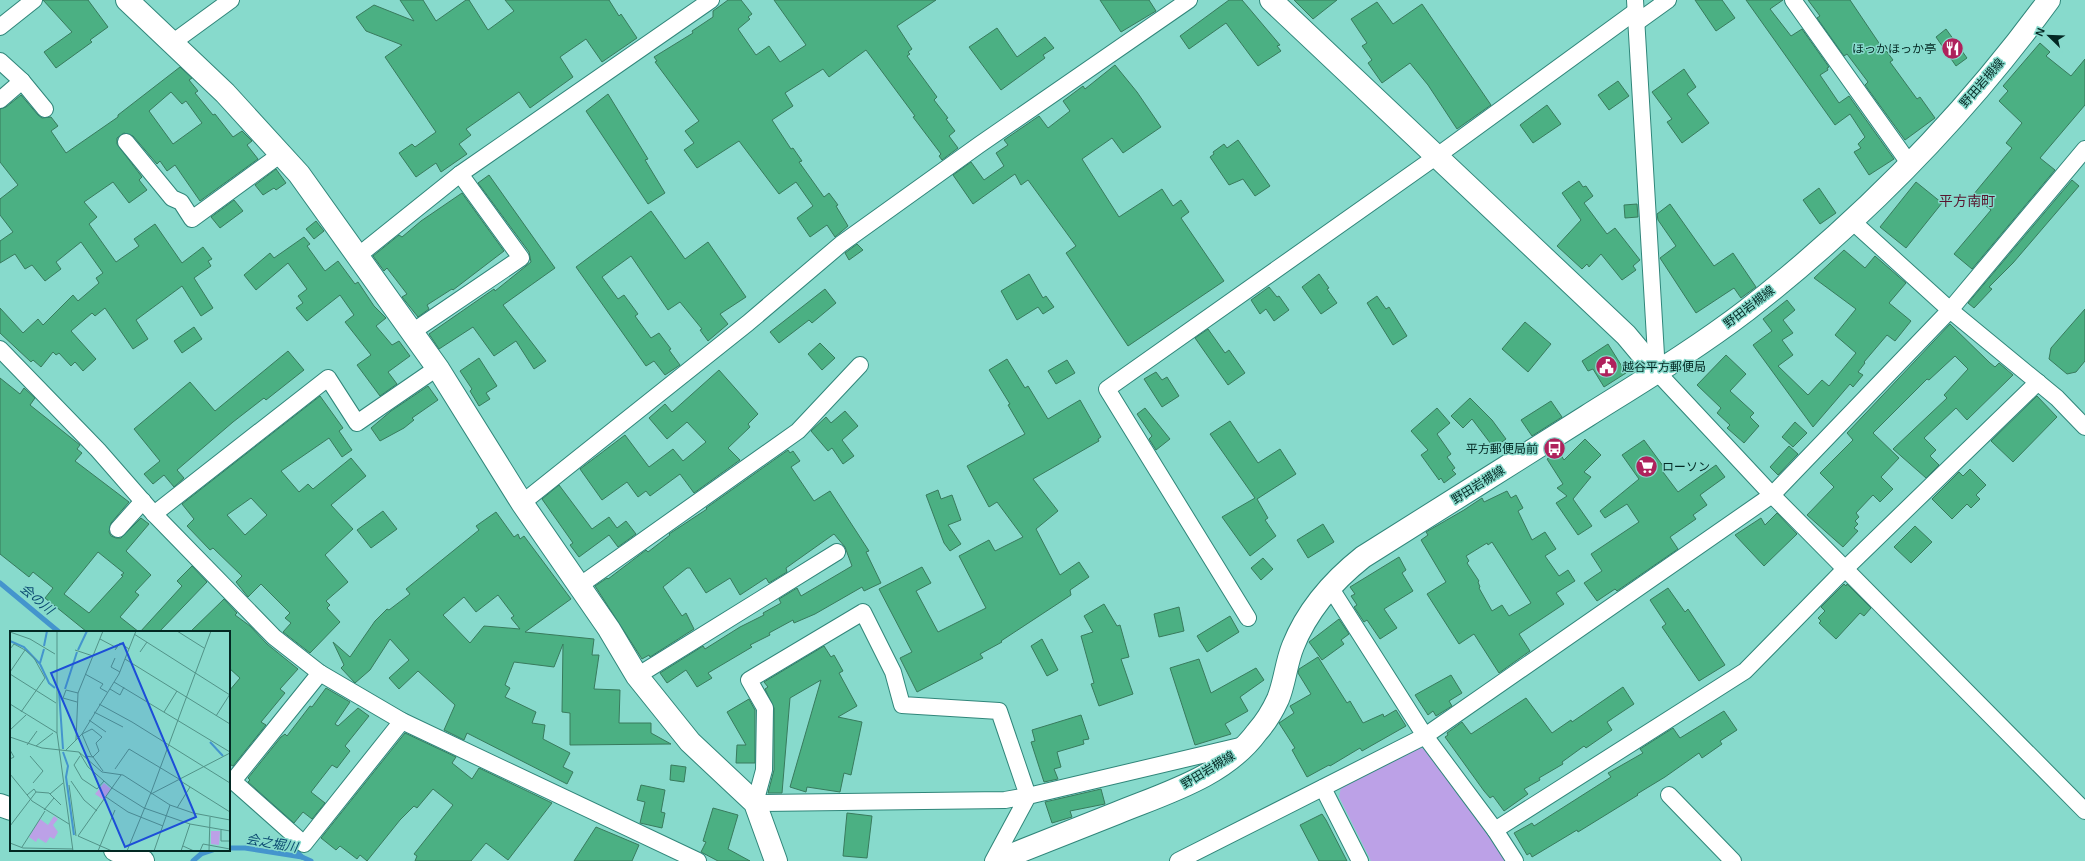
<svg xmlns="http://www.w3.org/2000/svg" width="2085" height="861" font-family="Helvetica,'Noto Sans JP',sans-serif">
<rect width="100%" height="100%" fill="#87dacc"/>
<path fill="#bca1e7" d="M1417,747L1428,750L1509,861H1371L1339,797L1341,787Z"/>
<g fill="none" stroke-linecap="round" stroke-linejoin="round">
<g stroke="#4495cd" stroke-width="5">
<path d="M0,583L59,632"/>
<path d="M288,843L302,857"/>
<path d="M229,848H245L302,857L311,861"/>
<path d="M193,861L201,854L213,850"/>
</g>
</g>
<g fill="#4bb083" stroke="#387b5d" fill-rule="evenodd">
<path d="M43,0H88L108,27L90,40L92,42L56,68L44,52L72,32Z"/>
<path d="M400,0H423L436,21L466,0H469L488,30L514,11L505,0H609L619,16L621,14L637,38L602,62L586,39L560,57L573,77L530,108L519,92L466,129L471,135L459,144L467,154L441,172L436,163L416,177L399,153L412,144L415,147L436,132L385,57L402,45L366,31L356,17L374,5L414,21Z"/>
<path d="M728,0H741L752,14L748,17L750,19L738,29L756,55L769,46L780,62L806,45L774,0H936L897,26L912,49L908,52L910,54L907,56L937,97L934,100L948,118L946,119L955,131L949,136L958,148L942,160L939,156L941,154L913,117L915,116L866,50L829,77L823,69L785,93L793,106L772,120L791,149L793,148L802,161L799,162L824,197L829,193L838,205L836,206L848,226L835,237L827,225L810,237L797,218L813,206L796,182L779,194L739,141L697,168L684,150L694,143L685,131L699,121L655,62L657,61L654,57L693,33L692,31L713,17V11Z"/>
<path d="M1100,0H1149L1156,11L1121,32Z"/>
<path d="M1229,0H1242L1280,45L1277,46L1281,51L1258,66L1226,23L1189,49L1180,36Z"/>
<path d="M1294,0H1337L1313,19Z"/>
<path d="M1695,0H1722L1735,18L1716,31Z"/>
<path d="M1746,0H1783L1770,9L1791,36L1802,29L1829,67L1827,68L1828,70L1820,75L1839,103L1849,96L1894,159L1869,175L1854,152L1861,148L1858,144L1865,137L1850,114L1835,125Z"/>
<path d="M1808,0H1850L1881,46L1882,45L1893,60L1890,62L1917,99L1920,97L1935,118L1905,140L1865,85L1868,82L1847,54L1844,56L1817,18L1820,16Z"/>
<path d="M1377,2L1393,24L1422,4L1491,105L1457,129L1428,85L1410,63L1382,83L1368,63L1372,60L1362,46L1367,43L1351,19Z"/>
<path d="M997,28L1017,57L1045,37L1054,48L1043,55L1045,58L1001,90L969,47Z"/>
<path d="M1946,29L1967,58L1956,66L1936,37Z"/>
<path d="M2040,43L2050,52L2046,56L2071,76L2085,59V105L2040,158L2055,170L1972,269L1954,254L1991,210L1973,195L2012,148L2006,143L2022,123L1999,101L2008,91L2003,86Z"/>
<path d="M1115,65L1137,92L1161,127L1123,153L1112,138L1082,159L1119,217L1162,189L1173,206L1181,200L1189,212L1181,218L1224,281L1128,346L1066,253L1076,246L1028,180L1021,185L1015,174L973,204L953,175L971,162L984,180L1004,166L996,153L1008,145L1004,140L1039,116L1048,128L1070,111L1063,101L1083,86L1085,89Z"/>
<path d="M180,67L192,78L189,80L198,91L195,93L213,115L215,114L233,137L242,131L252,141L247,145L258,159L200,201L175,165L167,171L160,161L157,164L133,136L124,133L117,138V144L142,177L139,180L147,190L129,203L113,182L84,202L97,217L89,224L116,262L139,246L134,239L155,224L182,263L203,247L212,259L208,261L211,266L194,278L213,308L201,316L182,286L136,320L148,339L133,349L105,308L95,316L92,313L71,331L96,359L83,371L75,362L71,366L59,353L56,355L53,352L41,367L33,360L31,362L0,333V308L23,333L38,319L43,325L73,295L78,301L99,283L96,278L103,273L81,242L56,262L61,269L45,281L32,265L25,269L15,254L0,263V241L13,232L0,215V199L18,185L0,162V109L6,107L21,95L38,115L42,118L51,117L58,126L51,131L66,153L118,117V115ZM171,92L182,104L186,101L202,123L173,144L149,111Z"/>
<path d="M1684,69L1696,87L1687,94L1709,123L1682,143L1667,122L1672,119L1652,92Z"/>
<path d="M1618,81L1629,96L1609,110L1598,95Z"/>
<path d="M608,94L648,159L645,160L665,193L648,204L586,111Z"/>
<path d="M1547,105L1561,124L1533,143L1520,125Z"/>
<path d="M1238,140L1270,186L1255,196L1243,179L1229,185L1210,157L1214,154L1213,152L1224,144L1227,148Z"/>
<path d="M276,169L286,183L276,190L274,188L263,195L255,185Z"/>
<path d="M489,175L555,268L503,305L546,361L534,369L516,341L494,356L473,327L439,349L429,334L494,289L495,291L531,262L529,252L478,183Z"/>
<path d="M2072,180L2079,186L2013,263L1989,287L1992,289L1974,308L1968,303Z"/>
<path d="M1579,181L1583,187L1586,186L1593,196L1584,203L1607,234L1615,228L1640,260L1633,266L1636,270L1622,280L1601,254L1589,267L1587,264L1582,269L1557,246L1581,220L1562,193Z"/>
<path d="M1916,182L1942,203L1906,248L1880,227Z"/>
<path d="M1819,188L1836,213L1820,224L1803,200Z"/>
<path d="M462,193L504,251L453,290L452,289L427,305L429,309L418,317L402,297L407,294L387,268L384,271L373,256L399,235L402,237L421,221Z"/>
<path d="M234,200L243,211L220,228L211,217Z"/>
<path d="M1637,204L1638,217L1625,218L1624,205Z"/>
<path d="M1670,204L1714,266L1733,253L1756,287L1741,298L1734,288L1696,313L1660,258L1676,246L1658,220L1657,214Z"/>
<path d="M651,211L685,259L708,242L746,297L720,314L728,324L708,341L700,330L702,329L680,302L668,310L631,256L602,277L618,299L624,295L638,314L635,316L651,338L659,333L671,349L669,350L680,365L665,375L654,361L646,366L576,267Z"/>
<path d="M316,221L324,231L314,239L306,229Z"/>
<path d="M304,237L310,244L307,246L325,271L338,261L355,284L358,282L374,306L386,318L376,326L392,345L399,341L410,356L388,372L397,384L380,396L357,365L371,355L345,322L354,315L340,295L307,321L296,308L303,303L298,296L307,289L288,263L256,290L244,275L270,253L274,258Z"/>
<path d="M857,244L863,250L849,260L845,253Z"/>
<path d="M1844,250L1865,268L1875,256L1906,283L1889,303L1911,321L1895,341L1887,335L1864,362L1865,363L1858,372L1863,375L1853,387L1850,384L1813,427L1753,345L1772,331L1763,319L1787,300L1795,310L1783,320L1793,333L1782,340L1793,355L1778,366L1808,395L1822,380L1829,386L1856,353L1835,335L1856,309L1814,278Z"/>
<path d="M1029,274L1043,298L1046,296L1054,307L1043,314L1038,307L1017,320L1001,291Z"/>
<path d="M1319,274L1329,288L1327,289L1337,303L1321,314L1302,287Z"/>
<path d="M1269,287L1277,297L1279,296L1289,310L1274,321L1266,309L1260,314L1251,300Z"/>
<path d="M825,289L836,303L812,323L809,320L779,343L770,332Z"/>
<path d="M1377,296L1386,309L1389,307L1407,336L1393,345L1367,303Z"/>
<path d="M2085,309V361L2076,372L2067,374L2049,359L2051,348Z"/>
<path d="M1525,322L1551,344L1528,372L1502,349Z"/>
<path d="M1950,324L1990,363L1995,367L1999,363L2013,375L1967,420L1956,408L1924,438L1936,450L1930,456L1939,465L1926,478L1893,449L1947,398L1944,395L1968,369L1955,356L1929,380L1927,379L1873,433L1899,458L1881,477L1893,489L1880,502L1873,495L1856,513L1859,517L1855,521L1858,524L1854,528L1858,531L1843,547L1807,515L1834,487L1820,473L1853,440L1847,433Z"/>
<path d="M194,327L202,339L182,353L174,341Z"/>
<path d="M1208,329L1225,353L1229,350L1245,373L1228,385L1195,338Z"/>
<path d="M820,343L835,358L822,370L808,354Z"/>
<path d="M1608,344L1626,373L1604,387L1593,369L1588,371L1582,361Z"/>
<path d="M288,351L304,370L266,400L264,398L233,422L177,470L184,478L174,487L164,475L153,484L144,474L160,461L134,429L190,382L215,411Z"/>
<path d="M1726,355L1746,374L1730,391L1754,413L1750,417L1759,426L1744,443L1727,428L1730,425L1717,413L1721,408L1697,385Z"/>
<path d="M479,358L497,386L486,393L490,399L479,406L470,391L472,389L460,371Z"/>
<path d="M1007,359L1025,388L1028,386L1048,419L1080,400L1101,437L1098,439L1099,441L1033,479L1058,511L1036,529L1060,575L1079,562L1089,577L1070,590L1071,595L1001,641L1002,642L980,654L983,658L917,692L900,658L912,652L879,589L922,567L931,583L916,591L938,632L986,608L959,556L989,540L995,551L1023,537L997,502L989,507L967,466L1025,434L1008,405L1010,404L989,370Z"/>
<path d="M1067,360L1075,373L1056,384L1048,371Z"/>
<path d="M719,370L758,414L748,424L750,427L728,448L740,460L694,493L680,474L650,496L646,491L638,497L627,482L602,500L580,469L625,435L649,467L673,449L683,461L706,442L687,422L667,439L649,418L665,404L672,412Z"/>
<path d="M1156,372L1162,380L1167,377L1179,396L1162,407L1144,379Z"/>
<path d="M0,378L20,394L24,388L35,398L30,405L80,445L77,449L82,453L75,461L129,502L111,523L109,532L111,536L116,538H121L141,518L149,524L126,551L151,575L135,592L139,595L120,617L139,632H87L45,598L53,588L33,572L29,577L0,554ZM98,552L124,573L121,575L123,576L89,613L64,594Z"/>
<path d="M428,386L438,400L412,418L414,420L404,428L380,441L371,428L391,411Z"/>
<path d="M320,396L343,428L339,431L352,450L342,457L329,438L281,471L299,492L308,484L313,489L351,458L366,476L331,505L353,529L325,555L348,582L326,601L330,605L327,608L340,622L310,653L283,632L291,623L285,618L290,613L261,584L248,597L236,582L242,576L213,548L210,550L187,526L194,519L182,504ZM251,498L267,515L245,535L227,515Z"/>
<path d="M2037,396L2057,417L2013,462L1991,441Z"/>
<path d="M1470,398L1492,420L1506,439L1494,448L1472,419L1463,428L1451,416Z"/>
<path d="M1551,401L1562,417L1532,436L1521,420Z"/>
<path d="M1145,408L1170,439L1156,450L1149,439L1152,436L1137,414Z"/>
<path d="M1437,408L1450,423L1437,434L1451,454L1447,457L1455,468L1452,470L1456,474L1444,483L1441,478L1439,480L1421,455L1428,450L1411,431Z"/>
<path d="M845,411L858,426L842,440L854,456L843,464L832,448L828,451L811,431L826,417L831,423Z"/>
<path d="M1230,421L1258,463L1280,449L1296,474L1257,499L1268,518L1265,520L1276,536L1250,556L1222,517L1255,498L1210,434Z"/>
<path d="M1795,422L1807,433L1793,447L1782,437Z"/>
<path d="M1585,439L1601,455L1584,472L1591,477L1573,499L1592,526L1578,535L1556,503L1567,496L1557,488L1563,484L1547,459L1559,452L1564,460Z"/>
<path d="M1644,440L1666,470L1663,472L1678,492L1716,465L1725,477L1700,495L1707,505L1693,515L1696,519L1670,537L1678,549L1617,591L1615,589L1597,601L1584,583L1602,571L1591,554L1639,522L1627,504L1605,518L1600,511L1639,479L1622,455Z"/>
<path d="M1789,446L1798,454L1778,475L1770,467Z"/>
<path d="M788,450L790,453L793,451L800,461L791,467L814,501L830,491L869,551L866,552L881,583L864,591L862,587L815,614L794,623L793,620L769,633L770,635L750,645L752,647L708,673L712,678L697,687L686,670L667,683L660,673L703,646L705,649L740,627L764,615L763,613L781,603L779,599L797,588L801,596L852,566L845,547L834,534L786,568L787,572L769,583L766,578L740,595L730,578L706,593L690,568H687L663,587L682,616L686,613L694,629L650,657L649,655L642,659L595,586L607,578L608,579L646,550L648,552L670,535L669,534L707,509L706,508Z"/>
<path d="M1970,469L1986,485L1976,495L1980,499L1971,508L1967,504L1952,519L1932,499L1959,472L1963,476Z"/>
<path d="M559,485L592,529L609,517L617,528L626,521L636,534L618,547L609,535L579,557L570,545L573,543L542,499Z"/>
<path d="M938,490L941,499L952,495L961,520L948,525L961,544L950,551L944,543L926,495Z"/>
<path d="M1507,491L1511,498L1516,495L1523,508L1518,511L1532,540L1545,532L1556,549L1545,556L1559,576L1568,570L1575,581L1556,593L1564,604L1519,634L1530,651L1499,673L1474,634L1459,644L1427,594L1446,582L1421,540L1428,535L1426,532L1464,510L1482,498L1484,502ZM1492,542L1531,603L1509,616L1502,605L1492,611L1479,588L1480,587L1478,582L1479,581L1467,563L1469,561L1466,556L1487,543L1488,545Z"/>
<path d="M383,511L397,529L371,548L357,530Z"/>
<path d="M496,512L514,537L518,534L520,539L524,536L571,599L525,632L594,639L592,655H599L594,689L620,690L619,723H651V733L671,744L570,745V713L562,712L563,644L554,667L514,662L505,685L510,688L505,697L536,712L532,723L545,725L543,739L570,753L563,767L573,772L567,784L467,733L464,740L444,730L455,705L418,671L399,689L389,678L409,660L390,639L370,670L355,683L341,668L344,665L333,642L350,657L375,621L387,609L389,610L410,594L406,589L479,530L476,526ZM498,595L514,616L511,618L520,629L484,626L470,643L443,615L464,597L476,612Z"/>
<path d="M1777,513L1797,534L1764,566L1735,535L1761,518L1765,525Z"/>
<path d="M1323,524L1334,542L1308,558L1297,540Z"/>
<path d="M1915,526L1932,542L1911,563L1894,547Z"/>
<path d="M1399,557L1406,570L1402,573L1413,591L1384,609L1397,628L1380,639L1367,620L1364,622L1354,607L1357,605L1351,596L1355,594L1350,587Z"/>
<path d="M1263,558L1273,569L1261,580L1251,568Z"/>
<path d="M192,566L207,582L159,632H140L182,586L177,581Z"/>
<path d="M1844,584L1846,586L1847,584L1871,608L1864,616L1860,613L1836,639L1819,623L1821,621L1818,618L1825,611L1821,607Z"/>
<path d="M1668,588L1685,612L1688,609L1725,665L1699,681L1662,627L1666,624L1650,600Z"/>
<path d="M224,599L237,613L235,615L250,626L267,644L298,669L280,689L285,693L261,722L266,725L233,766L229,764V691L240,678L229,668V632H190Z"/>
<path d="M1104,604L1117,626L1120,625L1129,657L1121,659L1133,694L1099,706L1091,684L1094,683L1081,636L1093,632L1084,616Z"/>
<path d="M1179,607L1184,631L1159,637L1154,614Z"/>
<path d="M1230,616L1239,632L1207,652L1197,636Z"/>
<path d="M1339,619L1349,634L1341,640L1344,644L1322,660L1309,642Z"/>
<path d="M1042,639L1058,670L1047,676L1031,646Z"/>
<path d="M824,646L831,657L834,655L843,671L839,673L857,706L838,717L862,722L851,775L844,773L840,792L807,787L806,792L790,787L821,680L790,698L782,793H768L774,770V708L765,689L768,687L764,682Z"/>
<path d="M1318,657L1347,703L1350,701L1363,723L1383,714L1384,717L1396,710L1406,726L1362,751L1360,748L1330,766L1329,765L1307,777L1292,750L1295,748L1279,723L1294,713L1290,706L1311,694L1298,673L1299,669Z"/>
<path d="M1199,659L1211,693L1256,668L1264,680L1240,697L1248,711L1225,724L1231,734L1195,745L1170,668Z"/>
<path d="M1451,675L1462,693L1449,701L1452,706L1436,716L1433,711L1428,715L1415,695Z"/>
<path d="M1623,687L1634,704L1607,722L1612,730L1586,748L1584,746L1562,762L1563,764L1539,778L1540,780L1524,789L1528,794L1504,811L1493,796L1490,798L1484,791L1445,737L1448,735L1447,733L1462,722L1471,734L1526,698L1552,733L1571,720L1572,722Z"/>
<path d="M326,688L350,702L335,724L338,726L358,708L369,716L345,746L350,751L337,768L332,765L311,792L325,803L312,819L303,812L294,823L248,782L250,780L248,778L281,737L285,734L287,736L310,706L312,707Z"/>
<path d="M749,699L755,710V763H736L737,745H746L727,712Z"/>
<path d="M1724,711L1737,730L1720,741L1722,744L1702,758L1699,753L1665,777L1637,794L1638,795L1578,832L1577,830L1532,857L1530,853L1527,855L1514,833L1532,823L1534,826L1611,777L1608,773L1643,753L1640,749L1673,728L1680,738Z"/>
<path d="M1081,715L1089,739L1083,740L1084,744L1057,752L1061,767L1054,769L1058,779L1044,782L1031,742L1035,741L1032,730Z"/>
<path d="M405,733L456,757L452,763L472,779L479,768L552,803L508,860L486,843L471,861H415L417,856L414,854L453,805L433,789L417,808L414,806L400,820L367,861L360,855L357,859L340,846L336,850L321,838Z"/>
<path d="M671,765L686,767L684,782L670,780Z"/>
<path d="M641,785L665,790L661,812L665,813L662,828L640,823L645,802L637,800Z"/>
<path d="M1101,789L1105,804L1070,811L1072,817L1052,823L1045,802Z"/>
<path d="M713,808L738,815L728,849L750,861H718L701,852L706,842L703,841Z"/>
<path d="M847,813L872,816L867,858L843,856Z"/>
<path d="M1322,814L1326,820L1347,861H1319L1300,825Z"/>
<path d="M596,827L639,845L632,861H574Z"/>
</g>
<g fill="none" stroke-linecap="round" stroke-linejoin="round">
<defs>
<g id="street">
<path d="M1635,0L1657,372L1772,495L2085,811"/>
<path d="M1793,0L1909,163"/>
<path d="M1636,23L1668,0"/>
<path d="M0,27L34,0"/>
<path d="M172,43L231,0"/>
<path d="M0,61L22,81L45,109"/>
<path d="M0,100L22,81"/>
<path d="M126,142L172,198L181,202L192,219L281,154"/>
<path d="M1852,221L1950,310L2057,398L2085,427"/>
<path d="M359,255L460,174L711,0"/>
<path d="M412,332L521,258L460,174"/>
<path d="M0,349L98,450L154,514L274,637L320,673L402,721L698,861"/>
<path d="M522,503L748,323L841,244L979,145L1189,0"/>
<path d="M154,514L328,378L357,423L437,368"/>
<path d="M118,529L143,501"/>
<path d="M579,586L798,431L860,365"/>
<path d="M1330,587L1425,736L1495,830L1515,861"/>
<path d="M1248,618L1107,389L1437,156L1636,11"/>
<path d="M320,673L233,781L304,844L402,721"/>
<path d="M637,676L837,552"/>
<path d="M1323,788L1360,861"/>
<path d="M1669,795L1733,861"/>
<path d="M1495,830L1745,671L1846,568L2038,382"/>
<path d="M993,861L1028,796L999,711L902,705L893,672L863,612L749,680L765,708L764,770L755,803L1005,800L1028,796L1244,745"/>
<path d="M1178,861L1425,736L1772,495L1950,310L2085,149"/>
</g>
<g id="secondary">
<path d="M127,0L225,93L299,174L439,370L522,503L609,629L637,676L690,742L755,803L776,861"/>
<path d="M1271,0L1626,335L1657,372"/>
</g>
<path id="primary" d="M1001,861L1011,855C1046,841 1082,827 1117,813C1166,793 1225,776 1257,732C1265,723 1273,710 1278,699C1285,682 1286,663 1293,646C1307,611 1334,580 1363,557C1438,510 1512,463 1587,416C1641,382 1696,349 1747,310C1861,221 1964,116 2049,0"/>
<g id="highway">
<path d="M0,805L11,809"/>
<path d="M115,850L143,861"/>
</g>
</defs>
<use href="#street" stroke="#30867a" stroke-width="18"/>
<use href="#secondary" stroke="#30867a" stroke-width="24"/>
<use href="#primary" stroke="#30867a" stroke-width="24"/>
<use href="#highway" stroke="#30867a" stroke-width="24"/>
<use href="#street" stroke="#fff" stroke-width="16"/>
<use href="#secondary" stroke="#fff" stroke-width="22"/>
<use href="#primary" stroke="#fff" stroke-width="22"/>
<use href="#highway" stroke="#fff" stroke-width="22"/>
</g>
<defs>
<symbol id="restaurant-disc" viewBox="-11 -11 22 22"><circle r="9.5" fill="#af225c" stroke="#87dacc"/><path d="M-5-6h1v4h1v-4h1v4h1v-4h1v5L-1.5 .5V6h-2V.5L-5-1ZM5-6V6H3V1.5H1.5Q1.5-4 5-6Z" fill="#fff"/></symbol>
<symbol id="civic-disc" viewBox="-11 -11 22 22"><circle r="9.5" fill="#af225c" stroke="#87dacc"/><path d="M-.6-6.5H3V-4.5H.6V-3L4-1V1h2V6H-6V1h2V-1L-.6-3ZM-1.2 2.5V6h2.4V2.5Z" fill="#fff"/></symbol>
<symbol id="bus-disc" viewBox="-11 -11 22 22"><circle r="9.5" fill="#af225c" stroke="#87dacc"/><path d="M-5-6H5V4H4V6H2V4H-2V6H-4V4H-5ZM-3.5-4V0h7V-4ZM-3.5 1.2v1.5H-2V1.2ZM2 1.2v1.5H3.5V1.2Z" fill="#fff"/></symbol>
<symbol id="supermarket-disc" viewBox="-11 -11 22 22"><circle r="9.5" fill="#af225c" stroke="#87dacc"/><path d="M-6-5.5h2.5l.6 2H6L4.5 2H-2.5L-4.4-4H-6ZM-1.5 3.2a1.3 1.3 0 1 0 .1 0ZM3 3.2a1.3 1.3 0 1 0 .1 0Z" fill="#fff"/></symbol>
</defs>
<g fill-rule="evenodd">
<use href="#restaurant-disc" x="1940" y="36" width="25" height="25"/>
<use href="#civic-disc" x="1594" y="354" width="25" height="25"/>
<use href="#bus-disc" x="1542" y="436" width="25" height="25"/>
<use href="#supermarket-disc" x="1634" y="454" width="25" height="25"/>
</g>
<g text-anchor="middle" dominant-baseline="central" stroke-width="3" stroke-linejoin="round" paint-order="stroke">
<g font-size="12" fill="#032823" stroke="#87dacc" text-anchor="end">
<text x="1936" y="49">ほっかほっか亭</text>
<text x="1622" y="367" text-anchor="start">越谷平方郵便局</text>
<text x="1538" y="449">平方郵便局前</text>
<text x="1662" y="467" text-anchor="start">ローソン</text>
</g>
<g font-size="12" fill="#032823" stroke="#87dacc">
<text transform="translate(1982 83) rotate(-49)">野田岩槻線</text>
<text transform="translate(1749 307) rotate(-37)">野田岩槻線</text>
<text transform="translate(1478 485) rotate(-32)">野田岩槻線</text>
<text transform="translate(1208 770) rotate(-31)">野田岩槻線</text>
</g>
<g font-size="13" font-style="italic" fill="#0b4a71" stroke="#87dacc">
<text transform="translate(37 599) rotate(40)">会の川</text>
<text transform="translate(272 843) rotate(10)">会之堀川</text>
</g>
<g font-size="14" fill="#58152e" stroke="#87dacc">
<text x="1967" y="201">平方南町</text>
</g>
</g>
<g transform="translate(10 631)">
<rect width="220" height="220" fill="#87dacc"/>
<path d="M94,152L101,158L94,169L85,163ZM44,185L48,188L43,194L48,201L44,208L40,206L36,212L28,207L26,211L19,206L30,188L38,194ZM201,200H210L209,214L201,213Z" fill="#bca1e7"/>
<path fill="none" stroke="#4495cd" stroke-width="2" d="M0,10L14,16L30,33M34,15L37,0M68,19L77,0M30,32L34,18M30,33L39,52L45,57M55,58L67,21M49,60L53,118M200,111L213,125M53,121L58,135L56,146L64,204"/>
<path fill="none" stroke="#529388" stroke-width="1" d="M47,0V102L63,220M167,0L194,17M0,1L20,8L45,23M124,3L220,64M90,8L107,17M0,18L4,13L15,19L24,27L35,47L11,81M65,19L83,25M105,19L110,12L119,18M130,21L137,11M105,27L101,36L110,41M115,28L220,93M0,41L15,19M0,43L46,72M75,43L93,53L90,57L97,61M104,51L220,121M100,58L110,64L114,56M67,71L53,67L56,59L68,62M0,73L47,102M89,73L122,91L220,152M84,81L113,96M154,81L167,60M206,85L220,63M79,89L96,101M0,99L16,84M0,106L32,117L69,121L92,141L113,144L160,174L183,182L220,189M66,109L68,62L93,0M17,114L27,100M26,115L43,102M0,119L4,126L0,128M56,119L72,103L109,43L126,0M69,121L78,136L102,157L134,177L180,193L220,200M20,125L33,140L23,152M70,125L64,134L72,148L87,158L94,150M75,125L83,126L89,120L86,112L92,106L82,98L72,103L81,124L83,126L93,140M105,138L119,118L169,148M0,143L22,170L59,193M169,149L220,181M61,150L74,169L87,180M59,154L66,205M40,163L53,152M141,163L220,122M17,164L24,158L26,161M96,166L118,181L153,195M167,177L180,156M34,179L44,167M0,195L26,161L39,162L51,174M211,199V210H220M68,205L111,144M68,205L102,220M0,212L13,217L63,218M173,215L184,220M12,216L35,180M88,220L105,179M117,220L142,159L201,0M144,220L160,174M171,220L180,193M190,220L193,213L220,218M199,220L200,186"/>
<path fill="#1d4ed8" fill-opacity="0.15" stroke="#1d4ed8" stroke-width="2" d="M113,12L186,186L115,216L41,42Z"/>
<rect width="220" height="220" fill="none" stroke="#032823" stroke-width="2"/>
</g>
<g transform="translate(2049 36) rotate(293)" stroke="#87dacc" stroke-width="3" paint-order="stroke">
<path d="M0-3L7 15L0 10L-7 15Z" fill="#032823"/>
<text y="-6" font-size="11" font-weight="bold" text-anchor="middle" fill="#032823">N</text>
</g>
</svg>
